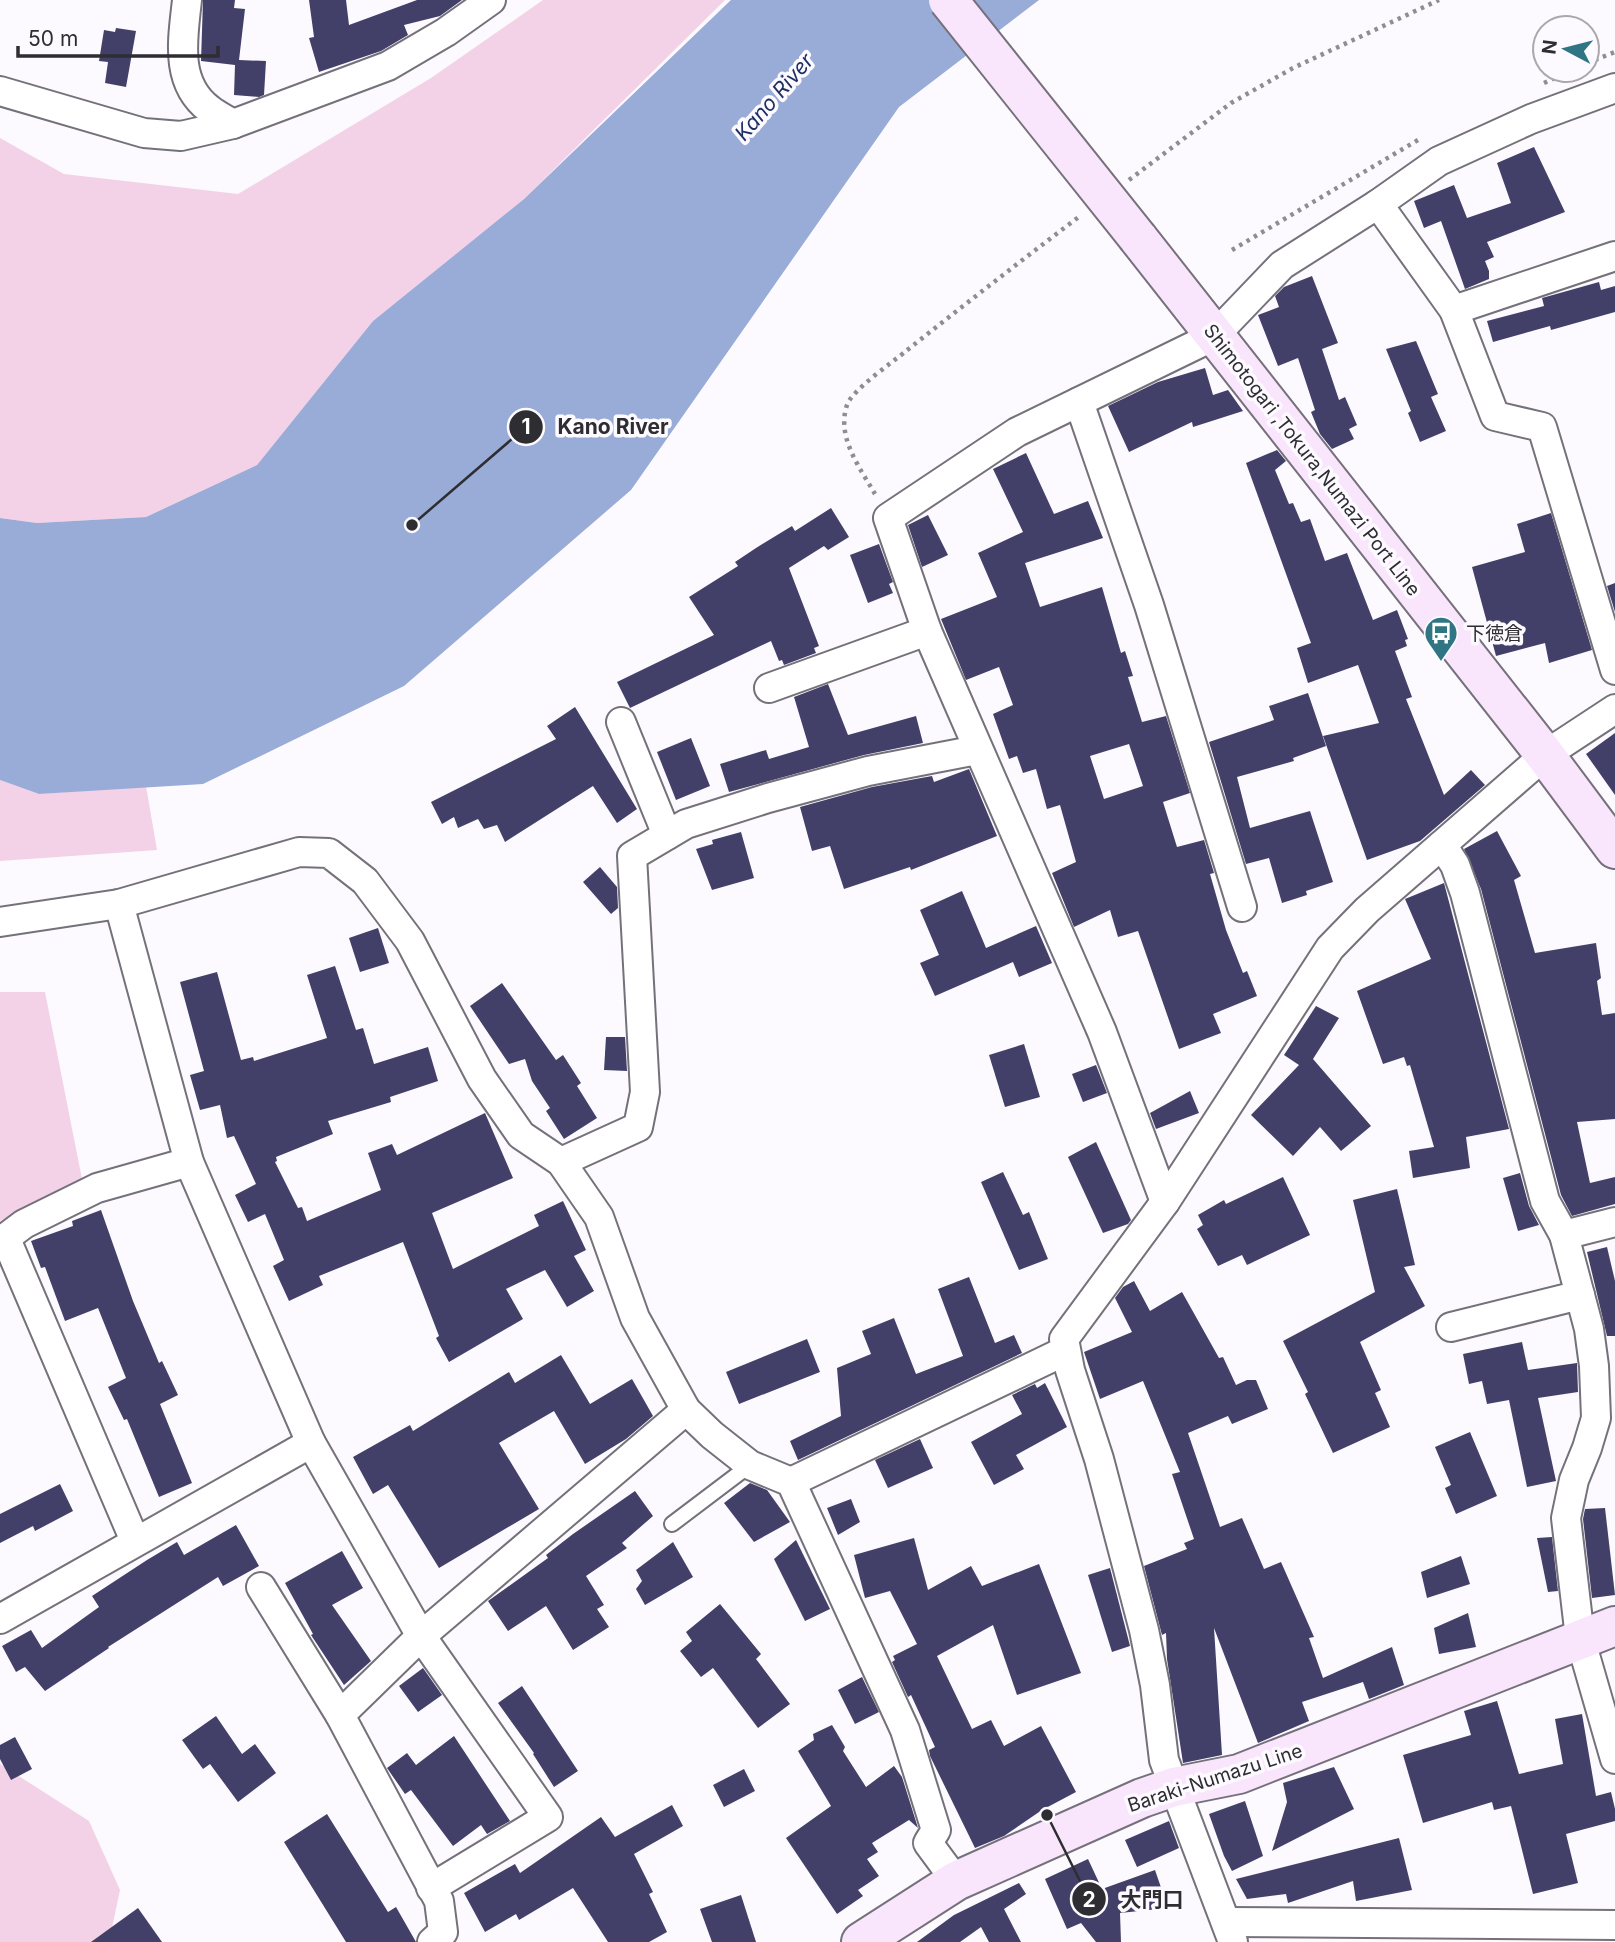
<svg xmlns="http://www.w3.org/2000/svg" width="1615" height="1942" font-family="Inter,'Noto Sans JP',sans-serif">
<rect width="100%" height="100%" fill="#fcfafe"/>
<g fill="#f3d2e7">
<path d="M543,0H725L524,199L373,321L257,465L146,517L37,523L0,518V138L64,174L238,194L431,78Z"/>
<path d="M0,780L39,794L146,786L157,850L0,861Z"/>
<path d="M0,992H45L82,1179L0,1221Z"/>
<path d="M0,1764L89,1821L120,1890L109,1942H0Z"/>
</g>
<path fill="#99abd7" d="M731,0H1039L899,107L631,490L404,686L203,784L39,794L0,780V518L37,523L146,517L257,465L373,321L524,199Z"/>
<g fill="#424068" fill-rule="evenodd">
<path d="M203,0H235L234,8L245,9L239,60L266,61L264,95L259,97L234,95L235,65L201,61Z"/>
<path d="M309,0H346L349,25L417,0H462L440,16L404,25L408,35L381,51L319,72L309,38L314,37Z"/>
<path d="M116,28L136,31L126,87L105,83L108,62L99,61L104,30L115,32Z"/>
<path d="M1534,147L1565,212L1487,242L1494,257L1485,261L1489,271V279L1465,289L1441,221L1424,228L1414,201L1454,185L1467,218L1511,203L1497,163Z"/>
<path d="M1312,276L1338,343L1322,349L1339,400L1345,397L1357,425L1349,429L1354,439L1332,449L1320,434L1311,412L1315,410L1298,358L1278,366L1258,315L1279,307L1275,296L1284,287Z"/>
<path d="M1599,282L1601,290L1615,286V312L1551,330L1550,326L1493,342L1487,321L1544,306L1542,298Z"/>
<path d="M1416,341L1438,394L1431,397L1446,431L1420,442L1408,413L1411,411L1386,349Z"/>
<path d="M1205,368L1213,395L1228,390L1243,411L1193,427L1192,422L1129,452L1108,406L1158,382Z"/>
<path d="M1277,450L1286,461L1275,470L1289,504L1293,503L1301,522L1310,519L1325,561L1347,553L1373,620L1397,610L1408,639L1405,640L1407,646L1395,651L1412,697L1406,699L1444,795L1471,770L1485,785L1420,841L1367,860L1323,736L1379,723L1358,665L1308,683L1297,648L1311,643L1246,463Z"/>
<path d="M1026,453L1054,514L1088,501L1103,538L1025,563L1040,607L1102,587L1121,653L1125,651L1133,676L1128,677L1142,722L1166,716L1190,793L1163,802L1177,847L1204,840L1214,873L1210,874L1226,930L1243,973L1247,971L1257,996L1213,1014L1221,1033L1179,1049L1138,931L1118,937L1110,910L1074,927L1052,873L1076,862L1060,805L1047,809L1036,769L1023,773L1017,756L1009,759L993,714L1013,705L999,667L966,680L941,619L997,597L978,553L1023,532L993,469ZM1129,744L1143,786L1104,799L1090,756Z"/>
<path d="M831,508L849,537L828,550L824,546L789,568L819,646L814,648L816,653L784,665L782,660L779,661L771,641L630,708L617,682L714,635L689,597L738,566L735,562L756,548L792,526L795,531Z"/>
<path d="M1551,513L1592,650L1549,663L1545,643L1496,656L1472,567L1525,552L1517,524Z"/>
<path d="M928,515L948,555L922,567L908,525Z"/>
<path d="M879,544L893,582L889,584L893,593L868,603L850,555Z"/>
<path d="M1615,583V612L1607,586Z"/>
<path d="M828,684L848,735L916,716L923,743L864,755L729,792L720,764L766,750L769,759L809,747L794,697Z"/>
<path d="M1308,693L1326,746L1293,758L1294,761L1237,777L1250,828L1310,811L1333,882L1306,891L1307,895L1282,903L1269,858L1246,864L1209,742L1274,720L1269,706Z"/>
<path d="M575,707L637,809L617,823L593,786L505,842L497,825L484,829L478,819L458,828L454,817L442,824L431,802L556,739L547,726Z"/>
<path d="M1615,733V795L1586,754Z"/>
<path d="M691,738L710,786L676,800L657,752Z"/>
<path d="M969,769L997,836L911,870L910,867L844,889L830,846L812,851L800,807L872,787L932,776L934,782Z"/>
<path d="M1497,831L1521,876L1514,880L1535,953L1596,943L1601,978L1597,981L1602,1015L1615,1013V1119L1577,1122L1590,1183L1615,1177V1204L1572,1216L1561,1195L1481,889L1464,849Z"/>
<path d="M741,832L754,878L712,890L696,849L713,844L712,840Z"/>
<path d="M600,867L617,887L618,908L611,914L583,882Z"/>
<path d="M1444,883L1509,1129L1466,1137L1470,1168L1413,1178L1409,1151L1434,1147L1410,1065L1407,1066L1404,1057L1383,1064L1357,991L1431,959L1405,899Z"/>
<path d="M962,891L986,948L1036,926L1052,963L1019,977L1013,962L935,996L920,963L939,955L920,910Z"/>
<path d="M378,928L389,963L360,972L349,938Z"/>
<path d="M335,966L356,1030L363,1028L374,1064L428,1047L438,1081L390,1097L391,1102L328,1121L333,1134L276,1157L277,1161L275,1162L298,1208L302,1207L307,1221L381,1190L368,1153L392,1144L397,1155L485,1113L513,1178L432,1213L453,1269L539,1226L534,1215L563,1201L586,1250L574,1256L594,1291L567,1307L545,1270L506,1289L523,1319L449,1362L436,1338L439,1336L403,1242L319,1276L323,1285L289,1301L273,1266L284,1260L265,1214L248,1222L235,1195L256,1184L234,1136L227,1138L220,1105L200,1110L190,1075L204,1071L180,982L217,972L241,1060L253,1057L254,1061L327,1038L307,975Z"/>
<path d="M502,983L556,1060L563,1055L581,1083L577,1086L597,1118L564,1139L546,1111L550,1108L532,1081L525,1059L509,1064L470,1006Z"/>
<path d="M1316,1006L1339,1018L1313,1059L1371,1126L1341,1151L1320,1127L1293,1156L1251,1115L1299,1065L1284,1055Z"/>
<path d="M606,1037H625L627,1071L604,1070Z"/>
<path d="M1024,1044L1040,1097L1005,1107L989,1055Z"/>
<path d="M1096,1065L1107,1093L1083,1102L1072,1074Z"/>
<path d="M1190,1091L1199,1113L1156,1129L1150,1113Z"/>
<path d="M1096,1142L1131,1220L1128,1224L1103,1233L1068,1157Z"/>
<path d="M1003,1172L1023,1215L1029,1212L1048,1259L1019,1270L981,1182Z"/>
<path d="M1520,1173L1529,1206L1539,1225L1518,1231L1503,1178Z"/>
<path d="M1283,1177L1310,1235L1247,1265L1242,1255L1218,1266L1197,1229L1203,1225L1198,1215L1224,1200L1226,1204Z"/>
<path d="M1397,1189L1415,1265L1404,1267L1425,1306L1360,1342L1381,1390L1375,1393L1390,1427L1333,1453L1305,1394L1308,1392L1283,1341L1375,1292L1353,1200Z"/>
<path d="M101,1210L133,1301L159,1363L162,1361L178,1395L160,1404L192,1483L159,1497L127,1419L124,1420L108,1387L126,1378L98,1308L65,1321L45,1267L41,1268L31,1241L73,1226L72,1221Z"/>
<path d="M1607,1247L1615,1281V1336H1607L1587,1252Z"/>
<path d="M969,1277L995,1343L1014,1335L1022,1353L798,1460L790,1441L841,1416L837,1368L871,1354L862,1331L894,1318L916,1374L963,1356L938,1289Z"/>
<path d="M1134,1281L1150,1311L1182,1292L1219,1358L1223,1357L1236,1385L1247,1380H1256L1268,1409L1232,1424L1228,1416L1188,1433L1220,1527L1242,1518L1264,1569L1281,1562L1314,1637L1309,1638L1323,1678L1392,1647L1404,1685L1369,1699L1363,1682L1302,1702L1309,1721L1258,1743L1214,1628L1222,1755L1183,1763L1167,1659L1166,1633L1162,1635L1144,1566L1187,1549L1184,1543L1194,1539L1172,1474L1180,1472L1143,1381L1100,1399L1084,1352L1132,1332L1115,1298L1123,1287Z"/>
<path d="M807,1339L820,1372L739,1404L726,1372Z"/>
<path d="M1522,1342L1528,1370L1577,1363L1578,1392L1538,1398L1556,1481L1527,1487L1509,1400L1487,1404L1482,1381L1469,1384L1463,1354Z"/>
<path d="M561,1355L590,1404L632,1379L653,1416L626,1439L585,1464L554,1411L499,1443L539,1509L439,1568L388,1485L373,1494L353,1457L410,1425L413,1431L509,1372L515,1383Z"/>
<path d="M1045,1383L1067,1427L1016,1455L1024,1469L994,1485L971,1442L1022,1414L1012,1395L1035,1384L1037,1388Z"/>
<path d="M1470,1432L1497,1496L1456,1514L1445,1488L1451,1485L1435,1447Z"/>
<path d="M920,1439L933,1468L888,1488L875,1460Z"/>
<path d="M750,1483L767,1490L790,1522L754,1542L724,1503Z"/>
<path d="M60,1484L73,1511L35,1531L33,1526L0,1543V1514Z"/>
<path d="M635,1491L653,1516L622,1543L627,1548L586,1576L604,1605L597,1609L609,1627L573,1650L546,1606L508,1631L488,1601L548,1558L546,1555L573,1534Z"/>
<path d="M851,1499L860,1522L838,1535L827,1508Z"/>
<path d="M1605,1508L1615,1595L1592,1598L1583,1519L1585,1509Z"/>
<path d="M236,1525L259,1566L223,1586L218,1577L108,1647L109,1648L45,1691L25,1667L16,1672L2,1646L31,1630L42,1648L99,1607L92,1596L147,1560L177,1542L184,1555Z"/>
<path d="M1552,1537L1558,1591L1548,1592L1537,1538Z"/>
<path d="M914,1538L928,1590L971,1566L982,1586L1039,1564L1081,1673L1017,1695L993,1625L937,1656L972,1729L991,1720L1004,1746L1041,1726L1076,1792L1042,1810L1004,1836L975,1848L930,1756L929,1750L935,1747L911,1695L908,1697L892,1662L895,1660L893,1656L917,1644L890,1591L865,1598L854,1555Z"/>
<path d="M796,1540L830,1609L805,1621L774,1559Z"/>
<path d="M673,1542L693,1577L645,1605L636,1589L642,1581L636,1570Z"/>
<path d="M342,1551L363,1588L332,1605L371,1661L344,1685L311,1635L313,1634L285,1583Z"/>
<path d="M1461,1556L1470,1584L1427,1598L1421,1572Z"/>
<path d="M1110,1568L1130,1646L1112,1652L1088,1575Z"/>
<path d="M720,1604L761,1654L756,1659L790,1704L758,1728L713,1668L701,1677L680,1651L692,1641L686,1632Z"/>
<path d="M1468,1613L1476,1647L1439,1654L1434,1628Z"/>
<path d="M423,1668L442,1695L418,1712L399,1686Z"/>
<path d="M862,1677L879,1712L855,1724L838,1690Z"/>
<path d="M522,1686L578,1771L554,1787L533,1754L534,1753L498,1703Z"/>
<path d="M1497,1701L1519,1774L1563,1764L1555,1719L1582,1714L1596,1796L1611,1792L1615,1809V1821L1566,1834L1578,1883L1533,1894L1511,1806L1494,1810L1492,1802L1423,1823L1403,1755L1471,1735L1464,1711Z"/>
<path d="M216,1716L242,1754L255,1744L276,1773L238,1802L210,1764L203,1769L182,1740Z"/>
<path d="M832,1725L845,1747L843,1751L866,1787L894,1766L902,1777L918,1828L909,1820L872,1843L878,1852L867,1859L879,1876L858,1890L863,1896L837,1914L786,1838L831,1806L798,1751L814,1740L813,1734Z"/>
<path d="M454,1736L510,1821L487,1834L481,1825L453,1846L411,1790L405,1794L387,1768L407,1753L416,1765Z"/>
<path d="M15,1737L32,1769L11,1780L0,1759V1745Z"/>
<path d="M1334,1767L1354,1809L1272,1851L1287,1802L1283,1783Z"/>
<path d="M744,1769L755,1791L724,1807L713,1785Z"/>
<path d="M1245,1801L1263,1856L1232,1871L1224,1856L1209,1814Z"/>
<path d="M672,1805L683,1826L634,1854L653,1892L649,1894L667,1932L649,1942H608L573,1888L519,1920L516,1914L485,1932L464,1893L515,1864L520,1873L601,1817L615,1837Z"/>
<path d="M327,1814L388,1912L396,1907L416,1942H346L284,1842Z"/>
<path d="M1169,1821L1179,1848L1137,1867L1125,1840Z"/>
<path d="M1399,1838L1412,1890L1356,1901L1353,1881L1288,1903L1286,1894L1247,1899L1236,1879Z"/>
<path d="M1088,1859L1102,1889L1155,1870L1168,1908L1120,1913L1121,1942H1096L1081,1923L1067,1929L1045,1879Z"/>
<path d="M1019,1883L1026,1894L1004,1909L1021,1942H989L981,1927L960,1942H917L954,1915Z"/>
<path d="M741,1895L756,1942H712L700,1909Z"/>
<path d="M138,1908L162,1942H91Z"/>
</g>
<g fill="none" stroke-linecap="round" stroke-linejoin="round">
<defs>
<path id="lane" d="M672,1524L750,1465"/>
<g id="street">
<path d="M187,0C183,38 174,82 209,109C216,115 225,119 233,124"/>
<path d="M0,91L144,133L181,136L233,124L388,66L446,32L491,0"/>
<path d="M1378,204L1454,310L1495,416L1542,427L1615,670"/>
<path d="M1454,310L1615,256"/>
<path d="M1079,402L1149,605L1242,907"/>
<path d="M769,688L927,631"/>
<path d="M621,722L667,835"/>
<path d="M1442,845L1455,865L1465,893L1545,1201L1564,1235L1589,1329L1594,1366L1596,1418L1587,1448L1574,1480L1566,1518L1580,1638L1615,1759"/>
<path d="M119,904L189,1162L311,1443L421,1636L548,1817L431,1888"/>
<path d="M0,922L119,904L299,852L329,853L365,881L410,941L482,1079L521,1135L561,1162L599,1217L635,1318L686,1410L712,1435L750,1465L791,1482L905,1730L936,1830L928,1843L956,1881"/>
<path d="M561,1162L638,1127L645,1092L632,856L686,824L768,798L868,771L977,750"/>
<path d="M1165,1202L1102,1032L927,631L888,518L1017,432L1214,336L1282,265L1378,204L1439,161L1531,119L1615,88"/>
<path d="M1564,1235L1615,1222"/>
<path d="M6,1239L135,1541"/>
<path d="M0,1242L24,1224L97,1188L189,1162"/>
<path d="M1451,1327L1580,1295"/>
<path d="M791,1482L1065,1351"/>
<path d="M261,1587L340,1715"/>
<path d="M0,1619L311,1443"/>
<path d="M1226,1922L1615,1925"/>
<path d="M432,1942L443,1932L439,1901L340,1715L421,1636L686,1410"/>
<path d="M1233,1942L1164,1760L1155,1685L1144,1630L1099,1459L1070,1370L1064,1339L1165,1202L1330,948L1367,910L1545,755L1615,709"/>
</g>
<g id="secondary">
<path d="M1138,238L1545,755L1615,849"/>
<path d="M861,1942L956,1881L1142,1798L1174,1787L1239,1774L1615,1626"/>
</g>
</defs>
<use href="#lane" stroke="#75717b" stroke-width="18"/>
<use href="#street" stroke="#75717b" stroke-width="32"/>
<use href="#secondary" stroke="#75717b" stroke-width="42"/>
<g stroke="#8e8d91" stroke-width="4.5" stroke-dasharray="3.5 5" stroke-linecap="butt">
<path d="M1587,63L1615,52"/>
<path d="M1544,83L1572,70"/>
<path d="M1129,180L1231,103L1293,68L1439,0"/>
<path d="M1232,250L1418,140"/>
<path d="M875,494C860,468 836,437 847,405C852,390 893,362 906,351C964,305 1022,260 1080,216"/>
</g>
<use href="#lane" stroke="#fff" stroke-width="14"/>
<use href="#street" stroke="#fff" stroke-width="28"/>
<use href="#secondary" stroke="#f9e6fd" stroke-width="38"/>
<defs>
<path id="secondary-bridge" d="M948,0L1138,238"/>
</defs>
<use href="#secondary-bridge" stroke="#75717b" stroke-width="42" stroke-linecap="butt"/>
<use href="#secondary-bridge" stroke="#f9e6fd" stroke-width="38"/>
</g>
<defs>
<symbol id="bus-pin" viewBox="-11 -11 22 30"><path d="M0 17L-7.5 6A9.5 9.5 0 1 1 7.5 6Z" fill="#307583" stroke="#fcfafe"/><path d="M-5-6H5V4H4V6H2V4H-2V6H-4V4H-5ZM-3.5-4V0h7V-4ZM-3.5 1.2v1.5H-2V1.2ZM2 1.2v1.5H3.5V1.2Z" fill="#fff"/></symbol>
</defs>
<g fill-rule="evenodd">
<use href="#bus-pin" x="1422" y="614" width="38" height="52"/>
</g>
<g text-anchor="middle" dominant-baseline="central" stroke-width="7" stroke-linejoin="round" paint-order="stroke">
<g font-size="19" fill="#2e2d31" stroke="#fcfafe">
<text transform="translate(1312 460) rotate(52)">Shimotogari ,Tokura,Numazi Port Line</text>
<text transform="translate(1215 1778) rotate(-18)">Baraki-Numazu Line</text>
</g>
<g font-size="19" fill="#2e2d31" stroke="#fcfafe" text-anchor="start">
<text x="1466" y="633">下徳倉</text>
</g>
<g font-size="21" font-style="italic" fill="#1e2f65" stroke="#fcfafe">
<text transform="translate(774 97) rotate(-49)">Kano River</text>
</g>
</g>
<path fill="none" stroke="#2e2d31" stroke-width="2.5" d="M412 525L526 427M1047 1815L1089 1899"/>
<g fill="#2e2d31" stroke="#fcfafe" stroke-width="2.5">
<circle cx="412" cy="525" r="7"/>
<circle cx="1047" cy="1815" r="7"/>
<circle cx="526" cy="427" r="18"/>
<circle cx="1089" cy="1899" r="18"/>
</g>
<g font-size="21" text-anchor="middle" font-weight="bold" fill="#fff">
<text x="526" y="434">1</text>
<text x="1089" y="1907">2</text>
</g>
<g font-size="21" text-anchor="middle" font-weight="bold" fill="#2e2d31" stroke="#fcfafe" stroke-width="7" stroke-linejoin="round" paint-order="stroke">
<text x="613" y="434">Kano River</text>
<text x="1152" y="1907">大門口</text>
</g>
<g transform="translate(1566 49) rotate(277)"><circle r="33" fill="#fcfafe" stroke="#aaa8ac" stroke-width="2"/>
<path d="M0-5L12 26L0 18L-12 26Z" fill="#307583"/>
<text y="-10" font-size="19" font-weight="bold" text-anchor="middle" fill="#2e2d31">N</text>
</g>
<path d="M18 46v10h200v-10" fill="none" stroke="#2e2d31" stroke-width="3.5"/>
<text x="28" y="46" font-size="21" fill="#2e2d31" stroke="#fcfafe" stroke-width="5" paint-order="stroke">50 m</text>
</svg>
